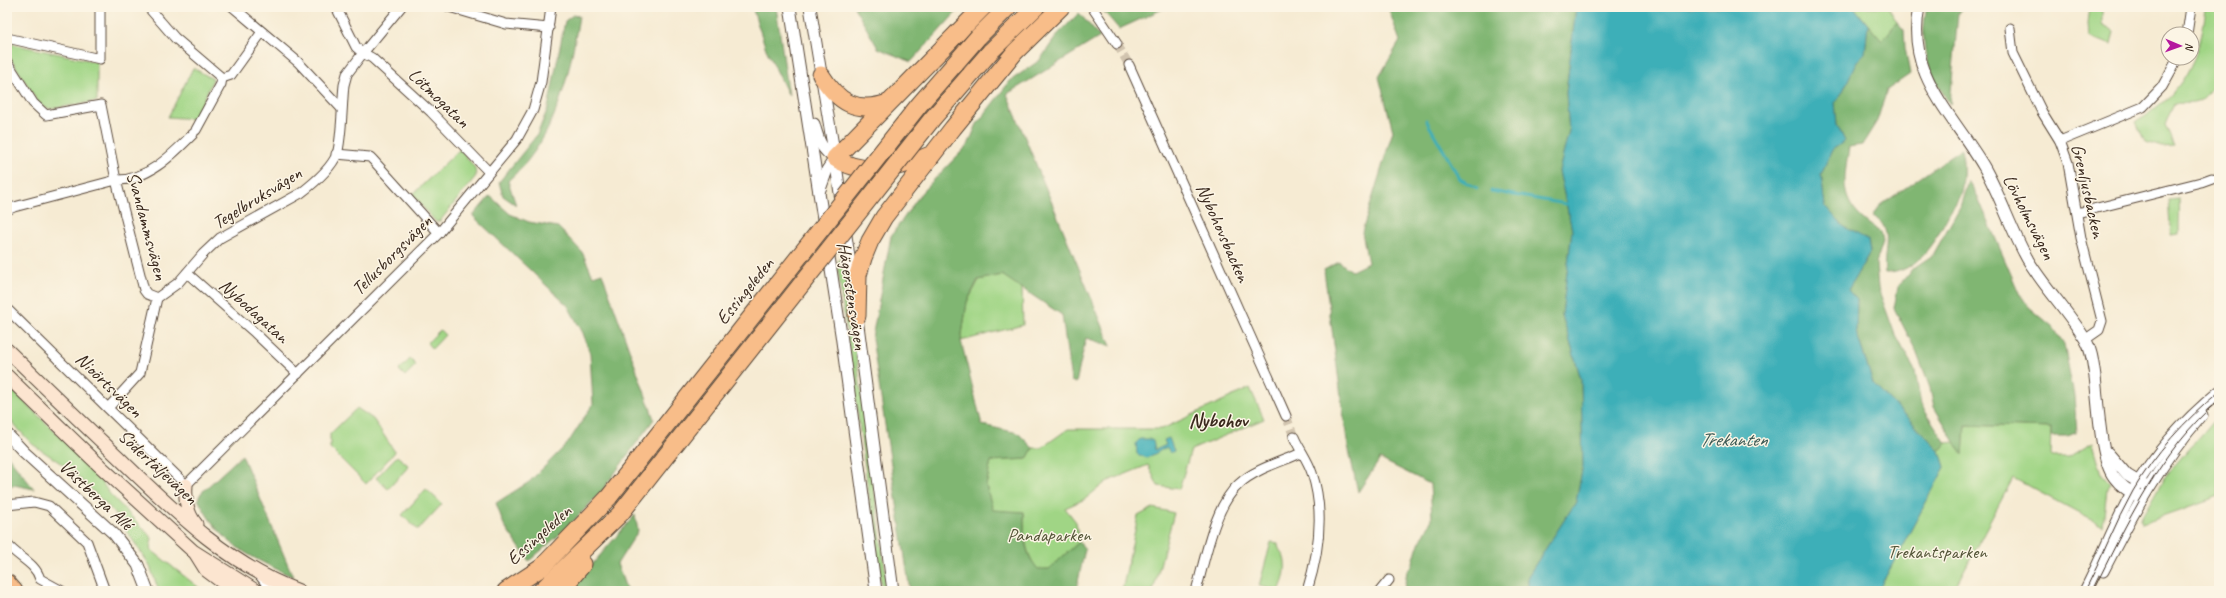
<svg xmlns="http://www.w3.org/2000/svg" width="2226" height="598" font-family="Caveat,sans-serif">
<rect width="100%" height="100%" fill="#fcf5e5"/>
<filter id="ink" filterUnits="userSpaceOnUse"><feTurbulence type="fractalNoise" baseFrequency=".025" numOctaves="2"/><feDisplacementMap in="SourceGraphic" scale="8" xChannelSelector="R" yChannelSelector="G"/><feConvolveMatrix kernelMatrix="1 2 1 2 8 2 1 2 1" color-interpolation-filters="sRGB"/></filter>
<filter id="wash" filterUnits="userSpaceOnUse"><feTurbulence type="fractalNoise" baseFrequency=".012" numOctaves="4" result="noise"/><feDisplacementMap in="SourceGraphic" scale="16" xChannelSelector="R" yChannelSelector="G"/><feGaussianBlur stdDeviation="0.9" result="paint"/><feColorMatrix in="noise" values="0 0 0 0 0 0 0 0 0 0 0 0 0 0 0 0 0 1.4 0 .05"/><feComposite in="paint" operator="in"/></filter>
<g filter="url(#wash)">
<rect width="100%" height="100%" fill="#f6ebd3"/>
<g fill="#a0d585" stroke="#6e8052">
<path d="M1854,7H1888L1897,22L1882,42Z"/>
<path d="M2090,7H2102V24L2114,31L2111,45L2089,36L2088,23Z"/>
<path d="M2206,7H2217L2219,10V85L2214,83C2200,105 2199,104 2174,103L2165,125L2174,146L2162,147L2145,142L2136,122C2182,96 2201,58 2206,7Z"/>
<path d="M12,44L97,62V101L50,109L39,104L9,56Z"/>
<path d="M193,68L213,79L195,119L168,117Z"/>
<path d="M460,149L475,168L476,176L440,221L436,222L412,195Z"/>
<path d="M2179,199C2180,211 2179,222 2179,234L2171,235L2168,200Z"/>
<path d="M843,255L888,591H882L837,263Z"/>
<path d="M1002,275L1022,287L1023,325L961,341L967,302L979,280Z"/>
<path d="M440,330L445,335L432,349L427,343Z"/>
<path d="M410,359L416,365L405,376L399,370Z"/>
<path d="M7,385L90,466L110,494L152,538L150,549L203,591H159L149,564L113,511L71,470L32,444L7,417Z"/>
<path d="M1250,388L1264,419L1191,450L1179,489L1158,486L1148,465L1106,482L1085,499L1065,508L1076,522L1079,542L1049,569L1038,570C1024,552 1024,534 1024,512L993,511L986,486L991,461L1027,459L1033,448H1041L1068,429H1162Z"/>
<path d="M357,408L373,419L395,452L366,484L330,448V434Z"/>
<path d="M2219,413V496L2142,523L2141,518L2164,478Z"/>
<path d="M1965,425L2051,428L2050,457H2068L2093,443L2102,474L2110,483L2107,488L2103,526L2013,478L1953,591H1878L1945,467L1940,451L1946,443L1956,442L1963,454Z"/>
<path d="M397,456L409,466L388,489L376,478Z"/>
<path d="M426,489L442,504L418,530L402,515Z"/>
<path d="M1153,508L1174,513L1153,591H1122L1138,516Z"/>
<path d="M1271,542L1278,543C1278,549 1280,550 1283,555C1288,566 1284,580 1279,591L1259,586Z"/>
</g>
<g fill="#80b672" stroke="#5e7048">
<path d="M752,7H776L789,96L766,49Z"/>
<path d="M854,7H961L911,62L878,48Z"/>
<path d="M1100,7H1167L1119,29Z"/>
<path d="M1388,7H1576L1566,93L1569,131L1559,171L1572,230L1562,315L1581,379L1583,466L1576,502L1528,576V591H1401L1404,589L1407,571L1412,566L1417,548L1432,519L1430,484L1380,459L1358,492L1347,441L1324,270L1339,262L1352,271L1368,263L1362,232L1393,131L1379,77L1400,41Z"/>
<path d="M1927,7H1963L1958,13L1950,104C1928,72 1918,47 1927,7Z"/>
<path d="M1079,13L1100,37L1007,94L1111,346L1086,338L1076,383L1071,381L1062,315L1002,275L978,280L967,302L961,341L982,425L1018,433L1033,448L1027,459L991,461L986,486L993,510L1024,512C1024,534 1023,552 1038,569H1049L1079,542L1085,549L1076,591H910L872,338L891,236L922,192L968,145L977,124L1010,81L1040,60L1058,34Z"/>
<path d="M573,15L579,16C571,65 561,118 529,159C523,167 515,174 508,181L516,205L503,196L499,182L537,135L548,108L565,21Z"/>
<path d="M1897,22L1904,30L1905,48L1910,74L1887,90L1877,121L1862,145L1849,147C1845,176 1838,197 1863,219C1868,224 1875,228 1881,232L1883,242L1876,263L1878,288L1894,332L1915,371L1921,405L1946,443L1940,451L1873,383L1856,331L1857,300L1848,290L1870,252L1868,241L1843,226L1825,206L1821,174L1832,150L1845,141L1837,125L1835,102L1842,93L1857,61L1865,53L1868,25L1882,41Z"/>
<path d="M1961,149C1964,161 1964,179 1961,192C1959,199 1953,207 1949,214C1936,239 1918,274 1885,273C1882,252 1896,227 1872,216L1881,205Z"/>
<path d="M1968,181L1976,193L2019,293L2029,307L2053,327L2064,344L2074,396L2077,433L2067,436H2051V428L1965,425L1963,455L1934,407L1930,388L1916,351L1894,308L1898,287L1912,269L1933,255L1960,207Z"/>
<path d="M490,196L510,214L529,222L558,227L582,252L593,276L602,273L654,419L601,492L567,528L529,561L504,525L496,503L529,482L568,443L593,404L590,353L583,333L568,306L473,216Z"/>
<path d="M7,455L34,489L14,485L7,487Z"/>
<path d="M242,455L293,577C250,556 221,546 198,499L201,493Z"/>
<path d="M635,515L638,531L617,564L627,591H569Z"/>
</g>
<g fill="#3eafb8" stroke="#3c6c6b">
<path d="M1576,7H1854L1868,25L1865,53L1857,61L1842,93L1835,102L1837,125L1845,141L1832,150L1821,174L1825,206L1843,226L1868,240L1870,252L1848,290L1857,300L1856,331L1873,383L1940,451L1945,467L1878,591H1528V576L1576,502L1583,466L1581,379L1562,315L1572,230L1559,171L1569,131L1566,93Z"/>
<path d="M1169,438L1174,451L1170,453L1167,447L1147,458L1137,454L1136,443L1140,439H1149L1153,441L1155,450L1166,445L1164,440Z"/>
</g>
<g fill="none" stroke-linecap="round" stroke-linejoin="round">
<g stroke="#3eafb8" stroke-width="3">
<path d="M1426,120L1460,179L1477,188"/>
<path d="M1491,191L1566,204"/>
</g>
</g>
</g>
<g filter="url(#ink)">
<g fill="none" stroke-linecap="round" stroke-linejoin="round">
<g stroke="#d1c4af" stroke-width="9" stroke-dasharray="9 4.5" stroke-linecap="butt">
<path d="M1117,44L1129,65"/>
<path d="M1286,416L1294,437"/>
</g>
<defs>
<g id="minor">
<path d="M148,7L175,38L222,78"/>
<path d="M233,7L298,62L341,108"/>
<path d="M401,7L363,53L372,58L431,112L489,172"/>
<path d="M449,7L506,24L549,28"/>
<path d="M1092,7L1117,44"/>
<path d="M2010,28L2013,53L2042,112L2060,141L2068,163L2081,238L2102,321L2099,330L2086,339"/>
<path d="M2187,34L2191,7"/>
<path d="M7,38L100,59V7"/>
<path d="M7,62L33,103L46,115L101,105L116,180L144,290L147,294L157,298L140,373L108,408"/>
<path d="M1129,65L1286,416"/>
<path d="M222,78L231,75L262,32"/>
<path d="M196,130L221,84L222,78"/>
<path d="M2060,141L2143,107L2162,87L2178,58"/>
<path d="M336,154L370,157L373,160L439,233"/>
<path d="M7,210L14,207L116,180C147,181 173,154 193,134"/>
<path d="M2077,213L2201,182L2212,178"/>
<path d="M187,273L255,333L298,374"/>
<path d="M157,298L178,283L203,254L220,238L301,193C314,183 331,169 337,154C342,139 342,102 344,85L347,74L363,53L356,47L336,7"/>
<path d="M7,309L186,485L439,233L517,139L533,110L541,82L551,7"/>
<path d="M1294,437C1299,449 1308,460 1312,473C1325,512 1319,553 1307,591"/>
<path d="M7,505L34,502L49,506L87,542L105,591"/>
<path d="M7,544C17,557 35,562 40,579L62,591"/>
<path d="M1196,591C1205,560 1214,506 1239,484C1255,469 1281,462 1301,453"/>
<path d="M1380,591L1389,580"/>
</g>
<g id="tertiary">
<path d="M790,7L841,334L876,591"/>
<path d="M810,7L835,158L853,285"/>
<path d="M1919,7C1905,74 1953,114 1984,167C2001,197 2011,230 2028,260C2045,288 2068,311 2085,339C2092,350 2093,364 2095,377C2098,400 2100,460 2114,477C2121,487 2132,493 2142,499"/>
<path d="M814,124C818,139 821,150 835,158"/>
<path d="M819,192L827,170L835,158"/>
<path d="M856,310L893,591"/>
<path d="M7,434L24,452L114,534L138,565L148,591"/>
<path d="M2108,453L2127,475L2145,486"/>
<path d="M2103,571C2131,516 2161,461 2202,415"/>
<path d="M260,574L273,591"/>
<path d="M2085,591C2102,558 2115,523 2133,491C2155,453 2185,420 2219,392"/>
</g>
<g id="secondary">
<path d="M7,350C43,385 79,420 116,455C170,507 227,565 299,591"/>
<path d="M7,376L100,466L193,551L256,591"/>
<path d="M186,485C185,499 186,513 196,524"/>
<path d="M196,554L206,570L234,591"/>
</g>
<g id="motorway">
<path d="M978,37L1008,7"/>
<path d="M990,52L1036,7"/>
<path d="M821,75C838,102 856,114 888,103"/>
<path d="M930,155C902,168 863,177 835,158L983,7"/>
<path d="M857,316L858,275L863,258L870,241L884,217L953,128L1015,52L1061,7"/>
<path d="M7,583L14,591"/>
<path d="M506,591L541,568L609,497"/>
<path d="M541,591L620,514"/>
<path d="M560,591L583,564"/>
</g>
</defs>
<use href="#minor" stroke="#574739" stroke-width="11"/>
<use href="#tertiary" stroke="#574739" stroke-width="13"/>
<use href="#secondary" stroke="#574739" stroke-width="15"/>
<use href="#motorway" stroke="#574739" stroke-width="19"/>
<use href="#minor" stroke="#fff" stroke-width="9"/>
<use href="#tertiary" stroke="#fff" stroke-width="11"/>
<use href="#secondary" stroke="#fce5d0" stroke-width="13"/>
<use href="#motorway" stroke="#f8bd89" stroke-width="17"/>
<g stroke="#3b2a1e" stroke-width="1">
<path d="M2085,591C2102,558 2115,523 2133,491C2155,453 2185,420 2219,392"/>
<path d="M2093,591C2126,524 2161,449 2219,400"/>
</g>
<defs>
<g id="motorway-bridge">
<path d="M609,497L919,105L978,37"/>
<path d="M620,514L932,119L990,52"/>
</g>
</defs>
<use href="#motorway-bridge" stroke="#574739" stroke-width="19" stroke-linecap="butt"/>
<use href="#motorway-bridge" stroke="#f8bd89" stroke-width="17"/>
</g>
</g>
<g text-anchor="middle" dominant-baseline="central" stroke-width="3" stroke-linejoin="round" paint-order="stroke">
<g font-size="19" fill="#3b2a1e" stroke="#fcf5e5">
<text transform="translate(439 98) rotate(44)">Lötmogatan</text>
<text transform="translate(2088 191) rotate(77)">Grenljusbacken</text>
<text transform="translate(257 198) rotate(-32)">Tegelbruksvägen</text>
<text transform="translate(2029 217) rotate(63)">Lövholmsvägen</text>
<text transform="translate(147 226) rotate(75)">Svandammsvägen</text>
<text transform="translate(1223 233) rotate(66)">Nybohovsbacken</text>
<text transform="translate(392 255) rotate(-45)">Tellusborgsvägen</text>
<text transform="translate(745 291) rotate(-51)">Essingeleden</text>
<text transform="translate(852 296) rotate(81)">Hägerstensvägen</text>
<text transform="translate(254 311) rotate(42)">Nybodagatan</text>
<text transform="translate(109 385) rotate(44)">Nioörtsvägen</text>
<text transform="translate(158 467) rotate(43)">Södertäljevägen</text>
<text transform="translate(96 495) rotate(43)">Västberga Allé</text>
<text transform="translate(539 535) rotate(-42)">Essingeleden</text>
</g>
<g font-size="19" fill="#545538" stroke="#fcf5e5">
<text x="1049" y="535">Pandaparken</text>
<text x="1937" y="552">Trekantsparken</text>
</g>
<g font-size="20" font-weight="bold" fill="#3b2a1e" stroke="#fcf5e5">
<text x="1218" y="420">Nybohov</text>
</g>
<g font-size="20" font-style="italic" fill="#3c5954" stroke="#fcf5e5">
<text x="1733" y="439">Trekanten</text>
</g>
</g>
<rect width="2226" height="598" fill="none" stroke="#fcf5e5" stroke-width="24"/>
<g transform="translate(2180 46) rotate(92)"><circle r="19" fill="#fcf5e5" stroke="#afa495"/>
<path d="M0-3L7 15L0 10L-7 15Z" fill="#b5179e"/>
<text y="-6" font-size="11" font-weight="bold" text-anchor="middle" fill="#3b2a1e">N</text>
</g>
</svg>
